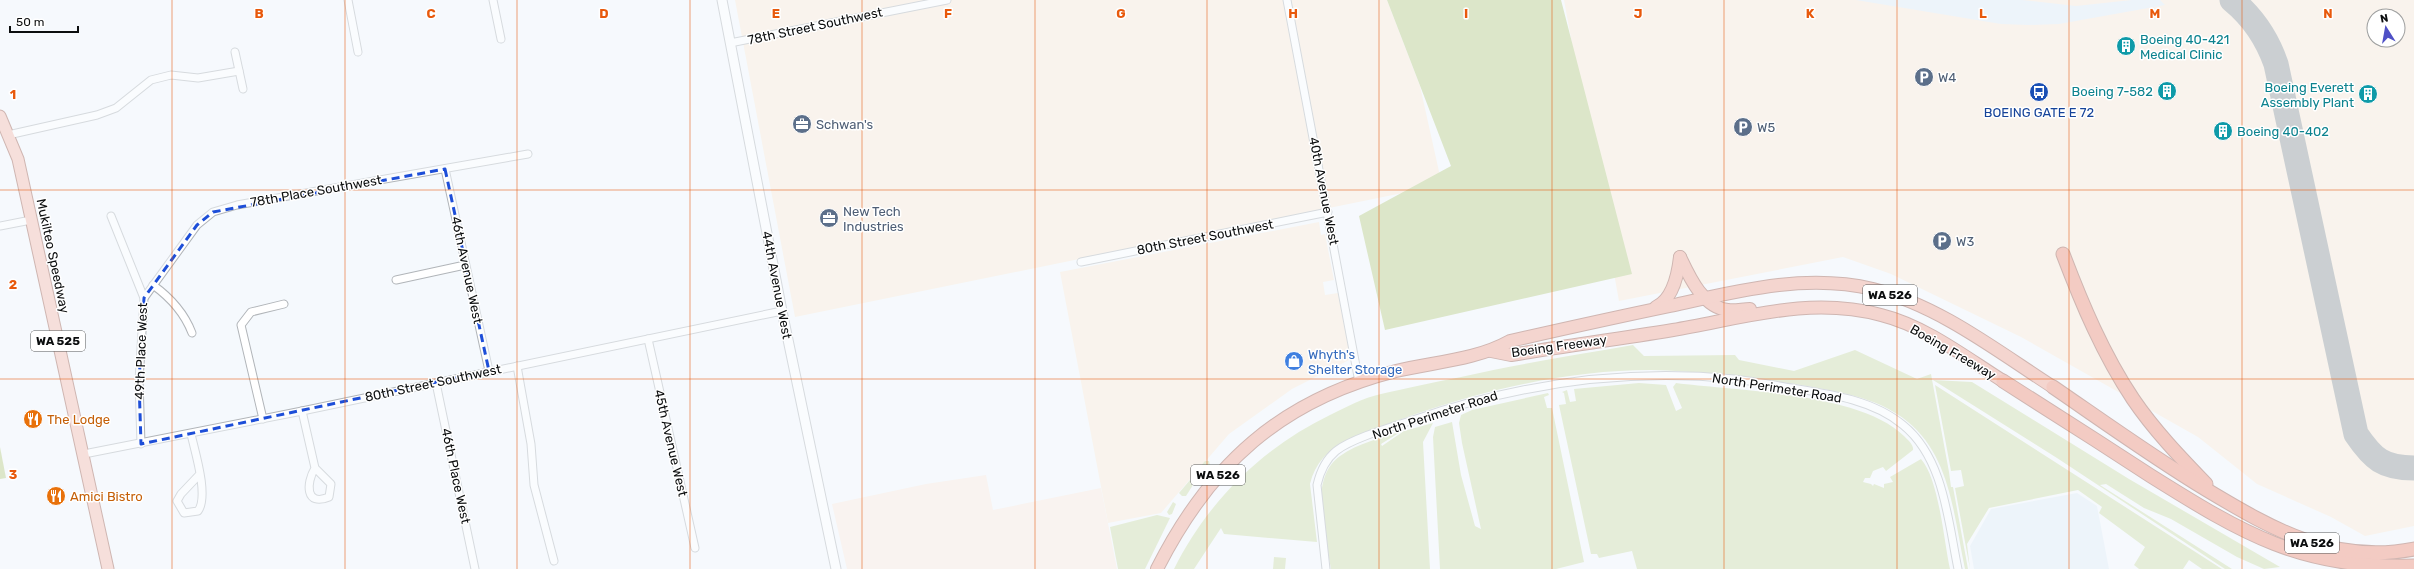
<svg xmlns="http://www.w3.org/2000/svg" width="2414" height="569" font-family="Rubik,sans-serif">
<rect width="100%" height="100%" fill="#f5f9fd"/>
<path fill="#fcebdf" d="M986,475L993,510L1101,488L1117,569H847L832,504L926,484Z"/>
<g fill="#fcecd9" fill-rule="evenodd">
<path d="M735,0H1387L1420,86L1442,185L795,317Z"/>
<path d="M1564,0H2414V526L2365,536L2331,517L2257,484L2198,437L2021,337L1891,274L1843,257L1619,301ZM2374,16H2398V40H2374Z"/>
<path d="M1319,222L1321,235L1325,234L1334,280L1323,282L1325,295L1338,293L1351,359L1292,389L1229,434L1161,513L1108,523L1060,272Z"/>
</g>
<g fill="#e3edf7">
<path d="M1856,0H2022L2076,6L2132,0H2160L2165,5L2059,24L2029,25L2001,24Z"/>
<path d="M2077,493L2097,506L2109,569H1974L1970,546L1991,509Z"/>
</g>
<g fill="#d1dead">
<path d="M1633,345L1644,356L1735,355L1739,360L1794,371L1855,350L1917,379L1931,374L1949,472L1951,487H1953L1968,569H1965C1954,518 1951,457 1908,422C1877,396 1834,391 1795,384C1747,377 1699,371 1651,370C1566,370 1479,391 1399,420C1364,433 1320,442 1310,484L1317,542L1224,534L1221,528L1194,569H1174C1208,501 1262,448 1330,415C1346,407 1363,398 1381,394C1403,389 1435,382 1461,377C1518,364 1576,355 1633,345Z"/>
<path d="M1933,380L1972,382L2129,479L2280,567L2264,569L2237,557L2171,519L2144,508L2106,484L2100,485L2232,569H2225L2057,458Z"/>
<path d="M1639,383L1666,385L1676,411L1682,408L1673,387L1676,383C1736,391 1859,392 1904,436C1908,440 1914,445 1913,450L1886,471L1883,467L1873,471L1870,478H1865L1863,482L1871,484L1873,486L1874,484L1884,488V484L1893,482L1890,477L1921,459C1939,479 1944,542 1950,569H1637L1632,551L1599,558L1597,554H1591L1559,405L1566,404L1564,393L1562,392L1567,390L1570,402L1576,401L1574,389Z"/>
<path d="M1935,385L2222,569H2202L2189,560L2183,569H2139L2134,565L2145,547L2099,513L2102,507L2078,490L1989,508L1967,544L1970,569L1955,488L1964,486L1961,470L1951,471Z"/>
<path d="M1548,393L1549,395L1544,397L1547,408H1552L1584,562L1556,569H1440L1433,437L1435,427L1452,422L1461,475L1475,526L1481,529L1462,443L1459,423L1461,415L1472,410Z"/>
<path d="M1433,423L1423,442L1430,569H1331C1326,536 1307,480 1340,456C1358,443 1382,438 1402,431L1381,444L1382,446L1404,431Z"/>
<path d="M1205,461H1209L1210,465L1202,476L1196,477L1195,473Z"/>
<path d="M1190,480L1193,485L1186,496H1182L1179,493Z"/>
<path d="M1173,502L1176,504L1172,514L1169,515L1167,512Z"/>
<path d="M1157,515L1170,518L1145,569H1118L1110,527Z"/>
<path d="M1274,557L1286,558L1285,569H1273Z"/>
</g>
<g fill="#bcce89">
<path d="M1387,0H1561L1632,274L1385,330L1359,216L1451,166Z"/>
<path d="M0,447L6,478L0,479Z"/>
</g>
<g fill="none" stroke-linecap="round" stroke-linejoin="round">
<path stroke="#989c9e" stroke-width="25" d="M2232,0C2254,18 2267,38 2276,64L2356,434C2373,459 2383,468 2414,468"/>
<defs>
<g id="minor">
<path d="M348,0L358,52"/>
<path d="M493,0L501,39"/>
<path d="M1287,0L1359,382"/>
<path d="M730,43L947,0"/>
<path d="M235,52L243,89"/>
<path d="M8,135L97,115L116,108L151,80L171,75L198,78L239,71"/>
<path d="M445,169L489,371"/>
<path d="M111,216L144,298L139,381L141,444"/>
<path d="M0,226L31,220"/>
<path d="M1081,262L1328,212"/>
<path d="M396,280L465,265"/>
<path d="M153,285C171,298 184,312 192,333"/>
<path d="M144,298L197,225L213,212L237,205L528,154"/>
<path d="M648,339L695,548"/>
<path d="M517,366L531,444L534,485L554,561"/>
<path d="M436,383L475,569"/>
<path d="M302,411L315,468L331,484L329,497C305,507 306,483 315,468"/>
<path d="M263,419L241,325L251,312L284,304"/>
<path d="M191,434C195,452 209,496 198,511L184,513L177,501L181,494L199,475"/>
<path d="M84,454L302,411L782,311"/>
<path d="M1326,569L1317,485C1320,472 1325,460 1336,451C1352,438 1395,426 1416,419C1519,384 1626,368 1734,379C1753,381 1773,385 1792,388C1830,394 1873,400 1903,425C1944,458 1948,521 1958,569"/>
</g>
<path id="tertiary" d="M722,0L782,311L836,569"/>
<path id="primary" d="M0,116L18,159L108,569"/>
<g id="trunk">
<path d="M1680,257C1689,276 1703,308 1728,310C1735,311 1743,309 1750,309"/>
<path d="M1656,307C1673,299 1678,274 1680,257"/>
<path d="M1491,351L1511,355C1565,346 1619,339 1673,330C1744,318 1809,296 1881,315C1925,326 1965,357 2003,381"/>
<path d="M1157,569C1210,464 1281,400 1396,371C1434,362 1476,360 1510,341C1563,329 1617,317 1670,306C1737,291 1805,273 1873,289C1940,306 1997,351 2053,387"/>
</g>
<g id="motorway">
<path d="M2063,254C2082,304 2103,354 2133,399C2154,430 2180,457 2206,484"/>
<path d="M2003,381C2052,412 2102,444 2151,476C2242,533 2301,569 2414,566"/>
<path d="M2053,387C2104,422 2154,458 2207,490C2272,529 2334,565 2414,549"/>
</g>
</defs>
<use href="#minor" stroke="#b1b5b9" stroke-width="9"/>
<use href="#tertiary" stroke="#b1b5b9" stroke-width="11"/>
<use href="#primary" stroke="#a06456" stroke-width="13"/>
<use href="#trunk" stroke="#a06456" stroke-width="14"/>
<use href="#motorway" stroke="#a06456" stroke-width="15"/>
<use href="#minor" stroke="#fff" stroke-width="7"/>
<use href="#tertiary" stroke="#fff" stroke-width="9"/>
<use href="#primary" stroke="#f5beb1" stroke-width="11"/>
<use href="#trunk" stroke="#f2a897" stroke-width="12"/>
<use href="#motorway" stroke="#ef927d" stroke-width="13"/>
</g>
<path d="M0 0H2414V569H0ZM445,169L489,371L141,444L139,381L144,298L197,225L213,212Z" fill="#f5f9fd" fill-opacity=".55" fill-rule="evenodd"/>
<path fill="none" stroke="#1d4ed8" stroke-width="3" stroke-dasharray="8 5" stroke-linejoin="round" d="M445,169L489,371L141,444L139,381L144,298L197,225L213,212Z"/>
<path fill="none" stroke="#e8590c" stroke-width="1" stroke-opacity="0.55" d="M172,0V569M345,0V569M517,0V569M690,0V569M862,0V569M1035,0V569M1207,0V569M1379,0V569M1552,0V569M1724,0V569M1897,0V569M2069,0V569M2242,0V569M0,190H2414M0,379H2414"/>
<defs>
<symbol id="building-disc" viewBox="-11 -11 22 22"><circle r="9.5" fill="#0f9aa8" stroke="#fff"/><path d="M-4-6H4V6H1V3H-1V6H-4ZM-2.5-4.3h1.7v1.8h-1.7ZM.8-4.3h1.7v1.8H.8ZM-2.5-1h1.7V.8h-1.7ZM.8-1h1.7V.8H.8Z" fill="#fff"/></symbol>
<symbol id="parking-disc" viewBox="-11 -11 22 22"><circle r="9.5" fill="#5c6f8a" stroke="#fff"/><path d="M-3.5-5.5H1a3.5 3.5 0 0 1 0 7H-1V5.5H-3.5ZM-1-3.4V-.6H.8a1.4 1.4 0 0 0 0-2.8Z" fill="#fff"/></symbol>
<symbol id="bus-disc" viewBox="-11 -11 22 22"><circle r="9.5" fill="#1a4fb4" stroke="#fff"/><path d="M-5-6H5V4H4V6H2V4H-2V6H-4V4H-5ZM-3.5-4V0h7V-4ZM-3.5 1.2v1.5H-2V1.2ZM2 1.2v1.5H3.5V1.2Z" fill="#fff"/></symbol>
<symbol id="office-disc" viewBox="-11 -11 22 22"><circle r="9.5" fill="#5c6f8a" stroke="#fff"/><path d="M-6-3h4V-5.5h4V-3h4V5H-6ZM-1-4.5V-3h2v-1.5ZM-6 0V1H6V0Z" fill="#fff"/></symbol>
<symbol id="shop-disc" viewBox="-11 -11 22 22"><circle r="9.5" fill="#3f7fe0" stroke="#fff"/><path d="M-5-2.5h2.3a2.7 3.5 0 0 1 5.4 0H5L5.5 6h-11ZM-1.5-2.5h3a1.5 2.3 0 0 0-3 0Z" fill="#fff"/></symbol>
<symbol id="restaurant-disc" viewBox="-11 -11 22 22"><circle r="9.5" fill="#e8710a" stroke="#fff"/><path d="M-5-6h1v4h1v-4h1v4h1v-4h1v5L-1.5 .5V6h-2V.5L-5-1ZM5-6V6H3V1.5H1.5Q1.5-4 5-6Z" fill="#fff"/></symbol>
</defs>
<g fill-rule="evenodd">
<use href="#building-disc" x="2115" y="35" width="22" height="22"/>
<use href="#parking-disc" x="1913" y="66" width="22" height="22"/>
<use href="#building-disc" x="2156" y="80" width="22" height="22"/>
<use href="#bus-disc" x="2028" y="81" width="22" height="22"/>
<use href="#building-disc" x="2357" y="83" width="22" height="22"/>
<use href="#office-disc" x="791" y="113" width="22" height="22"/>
<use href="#parking-disc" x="1732" y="116" width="22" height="22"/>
<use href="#building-disc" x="2212" y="120" width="22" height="22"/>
<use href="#office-disc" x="818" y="207" width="22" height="22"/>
<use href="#parking-disc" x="1931" y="230" width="22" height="22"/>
<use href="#shop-disc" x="1283" y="350" width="22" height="22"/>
<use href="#restaurant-disc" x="22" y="408" width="22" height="22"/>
<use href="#restaurant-disc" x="45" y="485" width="22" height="22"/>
</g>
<g text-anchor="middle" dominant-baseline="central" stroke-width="3" stroke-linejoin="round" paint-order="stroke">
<g fill="#fff" stroke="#555657" stroke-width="1">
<rect x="1863" y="285" width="54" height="20" rx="3"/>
<rect x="31" y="331" width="54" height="20" rx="3"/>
<rect x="1191" y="465" width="54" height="20" rx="3"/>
<rect x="2285" y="533" width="54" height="20" rx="3"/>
</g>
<g font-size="12" font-weight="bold" fill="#0c0e0f">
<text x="1890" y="295">WA 526</text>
<text x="58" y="341">WA 525</text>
<text x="1218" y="475">WA 526</text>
<text x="2312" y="543">WA 526</text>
</g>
<g font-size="13" fill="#0c0e0f" stroke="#fff">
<text transform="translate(815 26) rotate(-12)">78th Street Southwest</text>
<text transform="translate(316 191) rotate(-10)">78th Place Southwest</text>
<text transform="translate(1324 191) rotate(79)">40th Avenue West</text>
<text transform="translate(1205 237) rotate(-11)">80th Street Southwest</text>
<text transform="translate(53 256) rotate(78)">Mukilteo Speedway</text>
<text transform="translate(467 270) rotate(78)">46th Avenue West</text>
<text transform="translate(777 285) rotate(79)">44th Avenue West</text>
<text transform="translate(1559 346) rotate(-8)">Boeing Freeway</text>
<text transform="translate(141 351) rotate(-88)">49th Place West</text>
<text transform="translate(1953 352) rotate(30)">Boeing Freeway</text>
<text transform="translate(433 383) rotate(-12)">80th Street Southwest</text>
<text transform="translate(1777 388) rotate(9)">North Perimeter Road</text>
<text transform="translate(1435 415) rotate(-18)">North Perimeter Road</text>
<text transform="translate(671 443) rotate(77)">45th Avenue West</text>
<text transform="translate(456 476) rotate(78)">46th Place West</text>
</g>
<g font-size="13" fill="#0d838f" stroke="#fff" text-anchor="start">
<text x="2140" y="39">Boeing 40-421<tspan x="2140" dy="15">Medical Clinic</tspan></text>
<text x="2354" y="87" text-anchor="end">Boeing Everett<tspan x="2354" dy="15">Assembly Plant</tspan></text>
<text x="2153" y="91" text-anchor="end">Boeing 7-582</text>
<text x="2237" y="131">Boeing 40-402</text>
</g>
<g font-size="13" fill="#4e5e75" stroke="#fff" text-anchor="start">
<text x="1938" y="77">W4</text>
<text x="816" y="124">Schwan's</text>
<text x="1757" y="127">W5</text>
<text x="843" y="211">New Tech<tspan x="843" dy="15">Industries</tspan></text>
<text x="1956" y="241">W3</text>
</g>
<g font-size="13" fill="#164399" stroke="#fff">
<text x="2039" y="112">BOEING GATE E 72</text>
</g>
<g font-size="13" fill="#366cbe" stroke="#fff" text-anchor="start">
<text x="1308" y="354">Whyth's<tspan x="1308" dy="15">Shelter Storage</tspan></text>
</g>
<g font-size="13" fill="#c56008" stroke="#fff" text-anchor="start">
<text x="47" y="419">The Lodge</text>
<text x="70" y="496">Amici Bistro</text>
</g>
</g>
<g font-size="13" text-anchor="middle" font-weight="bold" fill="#e8590c" stroke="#fff" stroke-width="3" stroke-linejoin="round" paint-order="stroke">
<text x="259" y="18">B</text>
<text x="431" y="18">C</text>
<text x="604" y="18">D</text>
<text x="776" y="18">E</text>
<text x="948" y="18">F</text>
<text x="1121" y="18">G</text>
<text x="1293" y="18">H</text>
<text x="1466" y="18">I</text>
<text x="1638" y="18">J</text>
<text x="1810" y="18">K</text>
<text x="1983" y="18">L</text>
<text x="2155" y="18">M</text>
<text x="2328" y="18">N</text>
<text x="13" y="99">1</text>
<text x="13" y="289">2</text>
<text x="13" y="479">3</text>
</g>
<g transform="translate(2386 28) rotate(349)"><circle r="19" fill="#ffffff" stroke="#9e9f9f"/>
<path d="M0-3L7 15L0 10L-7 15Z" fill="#4f50c6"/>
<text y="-6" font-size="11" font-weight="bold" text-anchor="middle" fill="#0c0e0f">N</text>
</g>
<path d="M10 26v6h68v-6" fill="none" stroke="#0c0e0f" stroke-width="2"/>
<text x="16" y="26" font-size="12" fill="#0c0e0f" stroke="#ffffff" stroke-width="3" paint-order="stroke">50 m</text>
</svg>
